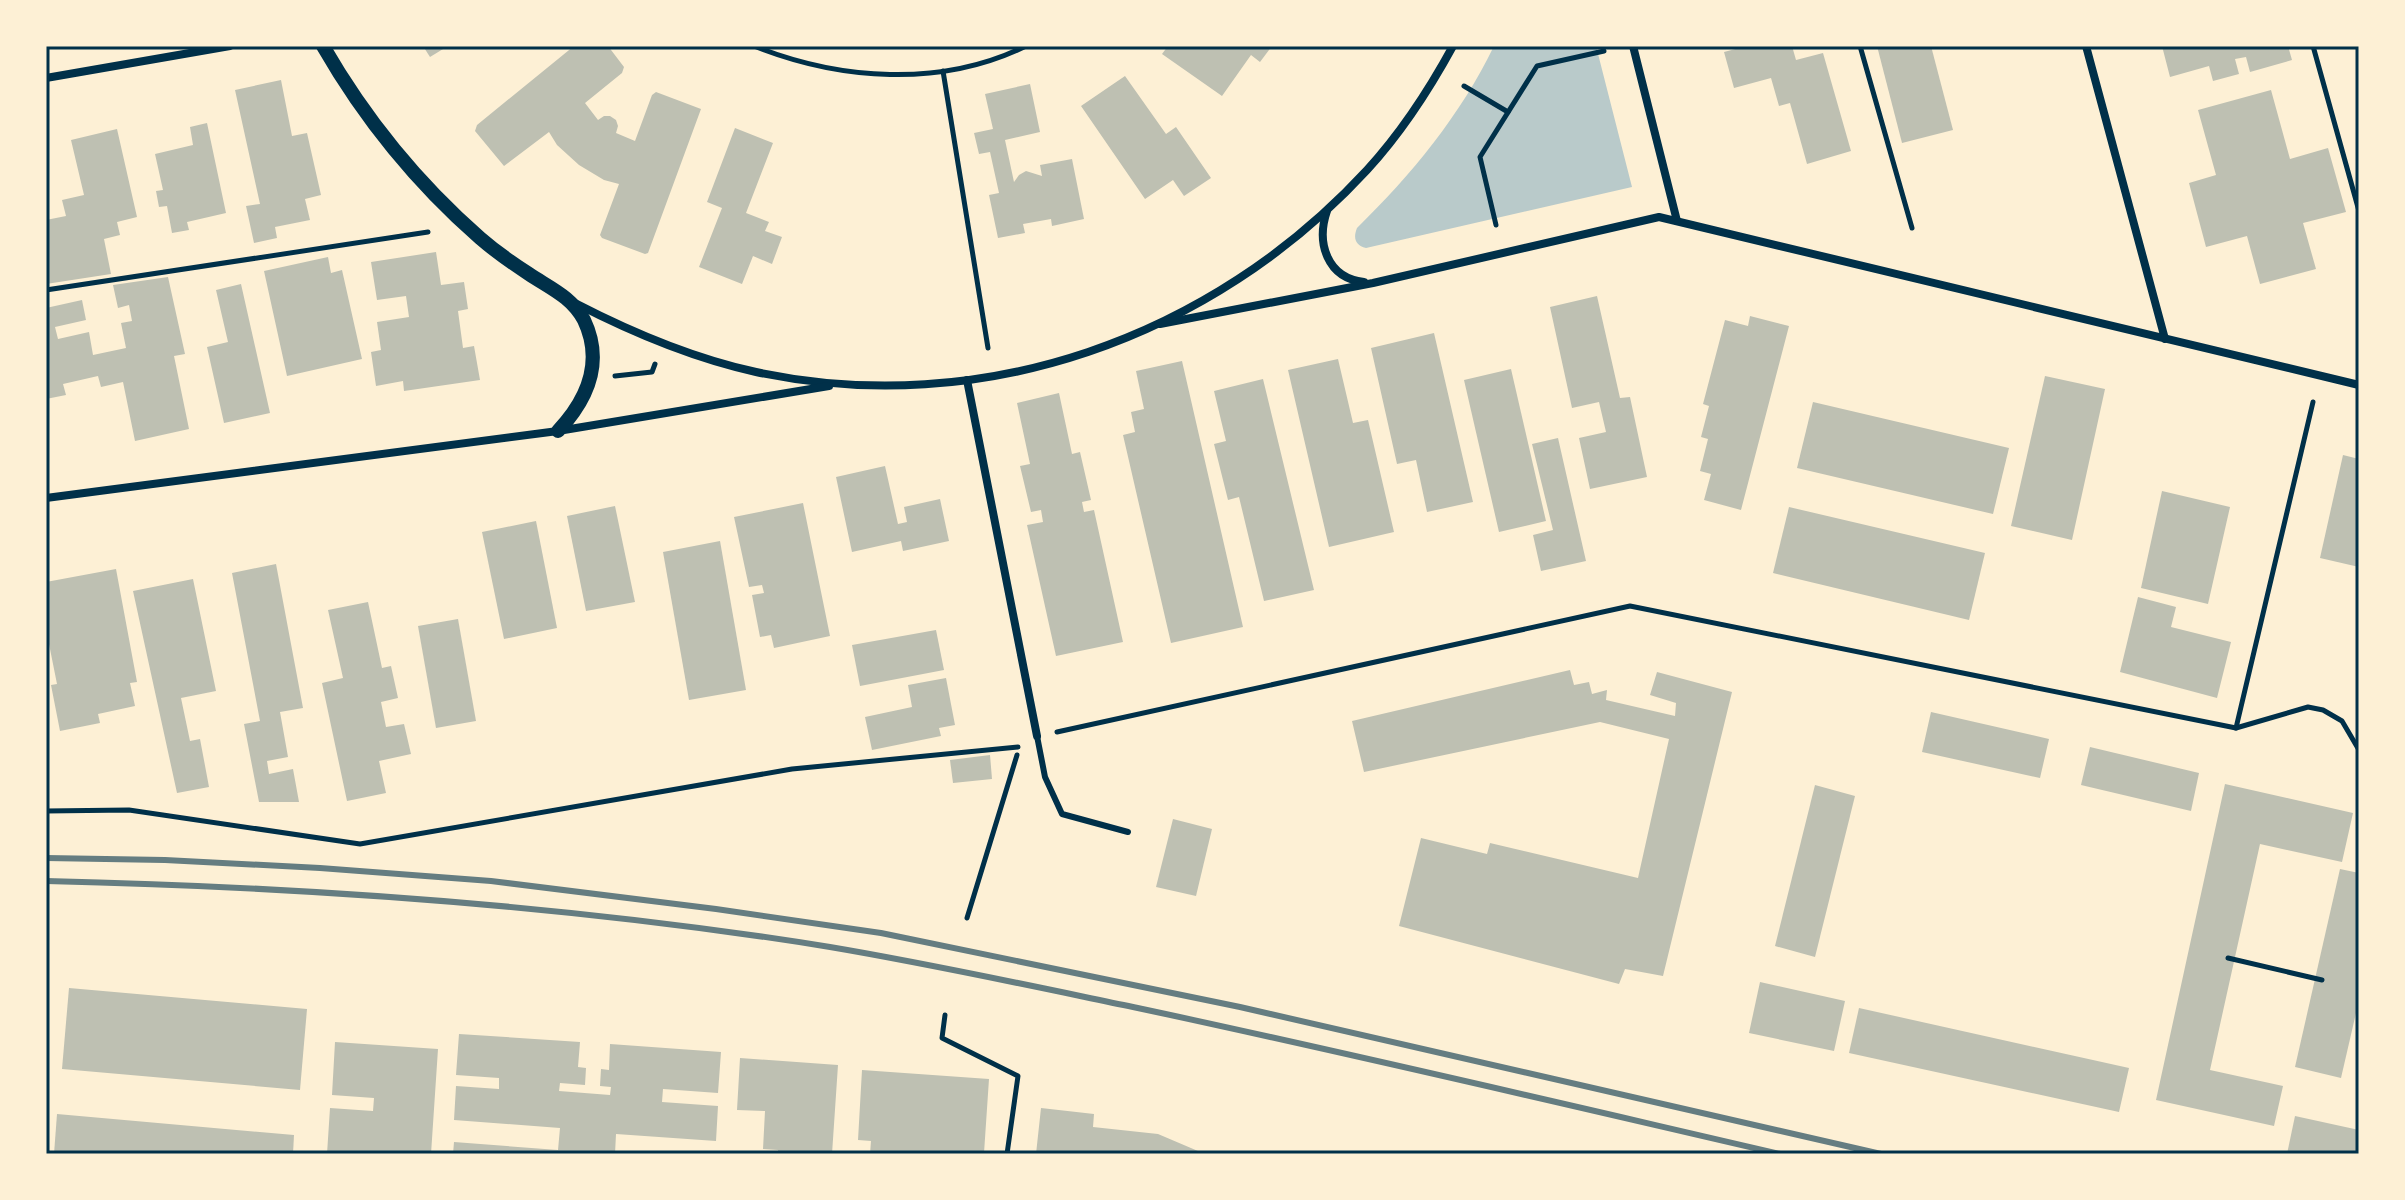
<svg xmlns="http://www.w3.org/2000/svg" width="2405" height="1200" font-family="'Titillium Web',sans-serif">
<rect width="100%" height="100%" fill="#fdf0d5"/>
<path fill="#b9caca" d="M1494,46H1596L1632,187L1366,248C1355,245 1353,238 1357,228C1412,174 1460,116 1494,46Z"/>
<g fill="#bec0b2">
<path d="M423,46H448L430,57Z"/>
<path d="M574,46H608L624,67L622,73L585,103L598,120L604,116H610L616,120L618,126L616,133L635,141L652,95L656,92L701,109L648,253L645,254L602,238L600,235L619,184L604,180L579,165L557,145L549,132L504,166L475,131L477,125Z"/>
<path d="M1168,46H1272L1260,62L1251,55L1222,96L1162,54Z"/>
<path d="M1747,46H1792L1796,60L1823,53L1851,151L1807,164L1790,103L1779,106L1771,78L1734,88L1724,52Z"/>
<path d="M1877,46H1931L1953,130L1902,143Z"/>
<path d="M2162,46H2288L2292,60L2250,72L2246,57L2235,59L2239,74L2213,81L2209,66L2170,77Z"/>
<path d="M1125,76L1166,134L1176,127L1211,178L1184,196L1173,180L1145,199L1081,106Z"/>
<path d="M281,80L292,136L307,133L321,195L305,199L310,220L275,227L277,238L254,243L246,206L260,204L235,90Z"/>
<path d="M1030,84L1040,132L1005,140L1014,182L1019,175L1026,171L1042,176L1040,165L1072,159L1084,219L1052,226L1051,219L1023,224L1025,233L998,238L989,195L999,193L990,152L979,154L974,133L993,129L985,94Z"/>
<path d="M2271,90L2290,159L2328,148L2346,212L2303,223L2316,269L2260,284L2247,236L2206,247L2189,183L2216,175L2198,110Z"/>
<path d="M207,123L226,213L187,222L189,230L172,233L167,206L159,207L156,191L163,190L155,154L193,145L190,127Z"/>
<path d="M735,128L773,143L746,213L769,222L765,231L782,237L772,264L753,256L742,284L699,267L722,208L707,202Z"/>
<path d="M117,129L137,217L117,222L120,235L104,239L111,274L46,284V220L66,216L62,200L84,195L71,140Z"/>
<path d="M436,252L441,285L464,282L468,309L458,311L463,348L474,346L480,380L404,391L403,381L376,386L371,352L381,350L377,322L409,317L406,296L377,300L371,262Z"/>
<path d="M328,257L331,273L342,270L362,359L287,376L264,271Z"/>
<path d="M168,277L185,354L174,356L189,429L135,441L123,382L101,387L98,376L63,384L66,395L46,399V308L82,300L86,320L55,327L58,339L89,332L93,355L126,348L121,323L132,321L129,305L118,308L113,285Z"/>
<path d="M241,284L270,413L224,423L207,347L228,342L216,290Z"/>
<path d="M1597,296L1620,398L1630,397L1647,477L1590,489L1579,438L1606,432L1599,402L1572,408L1550,307Z"/>
<path d="M1750,316L1789,326L1741,510L1704,500L1711,474L1700,471L1708,439L1701,437L1709,406L1703,404L1725,320L1748,326Z"/>
<path d="M1434,333L1473,502L1427,512L1416,460L1397,464L1371,348Z"/>
<path d="M1338,359L1353,423L1368,420L1394,532L1329,547L1288,370Z"/>
<path d="M1182,361L1243,627L1171,643L1123,435L1135,432L1131,412L1144,409L1136,371Z"/>
<path d="M1511,369L1546,521L1499,532L1464,380Z"/>
<path d="M2045,376L2105,389L2072,540L2011,526Z"/>
<path d="M1263,379L1314,590L1264,601L1239,497L1228,500L1214,444L1226,441L1214,391Z"/>
<path d="M1059,393L1072,454L1080,452L1091,500L1082,502L1084,512L1094,510L1123,642L1056,656L1027,525L1043,522L1041,510L1031,512L1020,466L1030,464L1017,403Z"/>
<path d="M1813,402L2009,448L1993,514L1797,468Z"/>
<path d="M1558,438L1586,561L1541,571L1533,535L1553,530L1532,444Z"/>
<path d="M2343,455L2359,459V567L2320,558Z"/>
<path d="M885,466L898,524L907,522L904,507L940,499L949,541L903,551L901,541L852,552L836,477Z"/>
<path d="M2162,491L2230,507L2208,604L2141,588Z"/>
<path d="M803,503L830,636L774,648L771,635L760,637L752,595L764,593L762,585L749,587L734,517Z"/>
<path d="M615,506L635,602L586,611L567,516Z"/>
<path d="M1789,507L1985,553L1969,620L1773,573Z"/>
<path d="M536,521L557,628L504,639L482,532Z"/>
<path d="M720,541L746,690L689,700L663,552Z"/>
<path d="M276,564L303,708L280,712L288,757L267,761L269,774L293,769L299,802H259L244,724L260,721L232,573Z"/>
<path d="M116,569L137,682L130,683L135,706L98,714L100,723L60,731L51,685L57,684L46,629V582Z"/>
<path d="M193,579L216,691L181,698L190,741L200,739L209,787L177,793L133,591Z"/>
<path d="M2138,597L2176,607L2171,627L2231,642L2217,698L2120,672Z"/>
<path d="M368,602L382,668L391,666L398,698L381,702L386,727L404,724L411,754L379,761L386,793L347,801L322,683L343,678L328,610Z"/>
<path d="M458,619L476,721L436,728L418,626Z"/>
<path d="M936,630L944,670L860,686L852,645Z"/>
<path d="M1570,670L1574,685L1589,682L1592,694L1607,690L1606,700L1675,716L1676,703L1650,695L1657,672L1732,692L1663,976L1625,969L1619,984L1399,926L1421,838L1487,854L1490,843L1638,878L1669,739L1600,722L1364,772L1352,721Z"/>
<path d="M946,678L955,725L939,728L941,736L872,750L865,717L912,707L908,685Z"/>
<path d="M1931,712L2049,739L2040,778L1922,752Z"/>
<path d="M2090,747L2199,773L2191,811L2081,785Z"/>
<path d="M990,755L992,779L953,783L950,760Z"/>
<path d="M2225,784L2353,813L2342,862L2260,844L2210,1070L2283,1086L2274,1126L2156,1100Z"/>
<path d="M1815,785L1855,796L1815,957L1775,946Z"/>
<path d="M1173,819L1212,829L1196,896L1156,887Z"/>
<path d="M2340,869L2359,873V1000L2341,1078L2295,1067Z"/>
<path d="M1760,982L1845,1001L1834,1051L1749,1033Z"/>
<path d="M69,988L307,1009L300,1090L62,1069Z"/>
<path d="M1859,1008L2129,1068L2119,1112L1849,1053Z"/>
<path d="M459,1034L580,1042L578,1067L586,1068L585,1085L560,1083L559,1091L610,1095L611,1087L600,1086L601,1069L609,1070L610,1044L721,1052L718,1093L663,1089L662,1102L718,1106L716,1141L616,1134L615,1154H453L454,1142L558,1150L560,1128L454,1120L456,1086L499,1089V1078L456,1075Z"/>
<path d="M335,1042L438,1049L431,1154L357,1151V1154H327L330,1108L373,1111L374,1098L332,1095Z"/>
<path d="M740,1058L838,1065L832,1154H778V1150L763,1149L765,1111L737,1110Z"/>
<path d="M862,1070L989,1079L984,1153L870,1154L871,1141L858,1140Z"/>
<path d="M1041,1108L1094,1114L1093,1127L1158,1134L1205,1154H1036Z"/>
<path d="M57,1114L294,1135L293,1154H54Z"/>
<path d="M2295,1116L2359,1130V1154H2287Z"/>
</g>
<g fill="none" stroke-linecap="round" stroke-linejoin="round">
<g stroke="#003049" stroke-width="5">
<path d="M754,46C839,80 941,88 1026,46"/>
<path d="M1860,46L1912,228"/>
<path d="M2313,46L2359,211"/>
<path d="M943,71L988,348"/>
<path d="M1464,86L1508,112"/>
<path d="M1496,225L1480,157L1537,66L1604,51"/>
<path d="M46,290L428,232"/>
<path d="M615,376L652,372L655,364"/>
<path d="M2236,728L2308,707L2323,710L2342,721L2359,750"/>
<path d="M1057,732L1630,606L2236,728L2313,402"/>
<path d="M46,811L129,810L360,844L792,769L1018,747"/>
<path d="M967,918L1017,755"/>
<path d="M2228,958L2322,980"/>
<path d="M945,1015L942,1038L1018,1076L1007,1154"/>
</g>
<path stroke="#003049" stroke-width="6" d="M1037,736L1045,777L1062,814L1128,832"/>
<g stroke="#003049" stroke-width="8">
<path d="M1633,46L1677,221"/>
<path d="M2086,46L2165,339"/>
<path d="M46,78L230,46"/>
<path d="M1327,211C1316,243 1327,278 1364,282"/>
<path d="M575,303C633,333 692,358 756,372C982,420 1212,338 1367,170C1401,133 1429,90 1453,46"/>
<path d="M1160,324L1373,283L1659,217L2359,385"/>
<path d="M967,380L1037,736"/>
<path d="M46,498L558,431L829,386"/>
</g>
<path stroke="#003049" stroke-width="14" d="M323,46C365,119 416,182 480,238C495,251 512,263 529,274C550,288 572,297 584,320C604,362 587,400 558,431"/>
<g stroke="#657d81" stroke-width="6">
<path d="M46,858L165,860L320,868L491,881L716,909L881,933L1240,1007L1881,1154"/>
<path d="M46,881C308,887 570,905 830,947C931,964 1032,986 1133,1007C1349,1053 1564,1104 1780,1154"/>
</g>
</g>
<rect width="2405" height="1200" fill="none" stroke="#fdf0d5" stroke-width="96"/>
<rect x="48" y="48" width="2309" height="1104" fill="none" stroke="#003049" stroke-width="3"/>
</svg>
